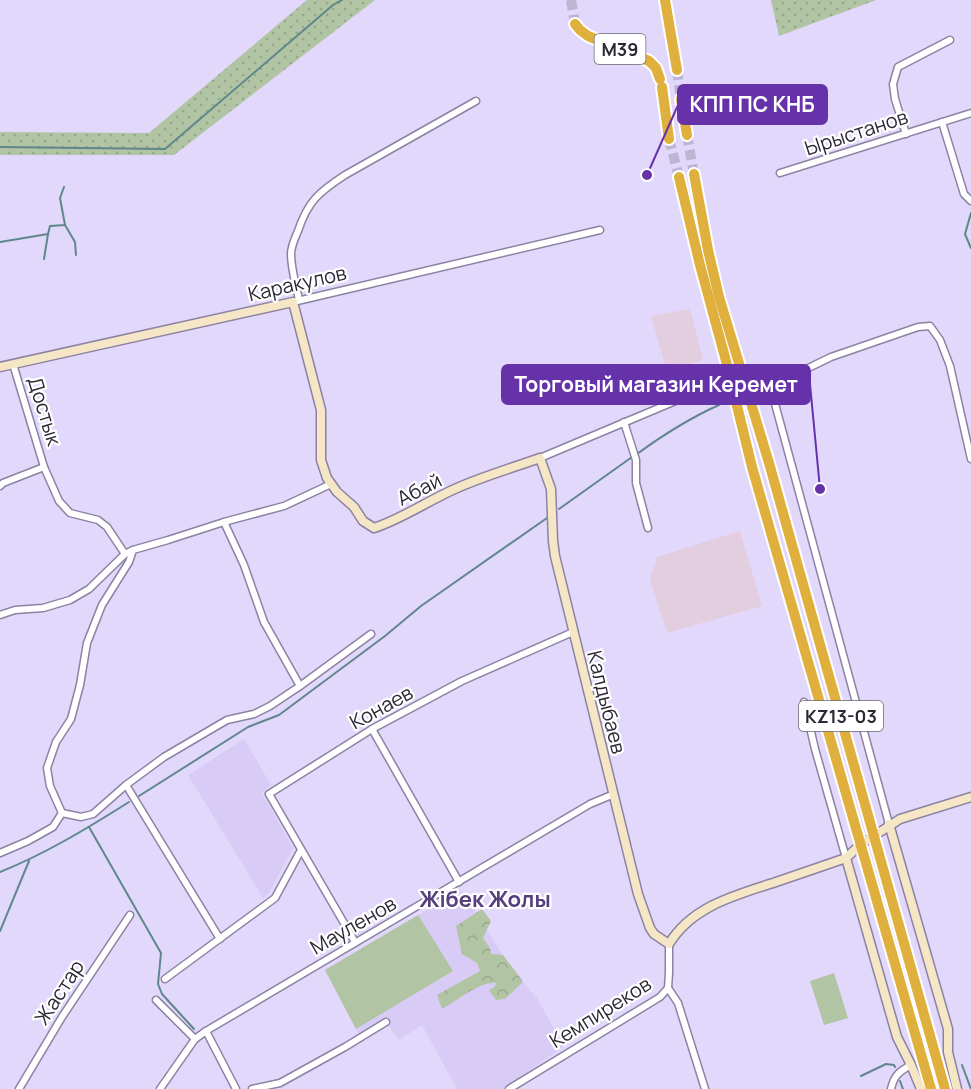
<svg xmlns="http://www.w3.org/2000/svg" width="971" height="1089" font-family="Manrope,sans-serif">
<defs>
<pattern id="grass-dots" width="8" height="8" patternUnits="userSpaceOnUse" patternTransform="scale(1.5)"><rect width="8" height="8" fill="#b1c4a3"/><path d="M2 2h.1M6 6h.1" fill="none" stroke="#98a88d" stroke-width="1.8" stroke-linecap="round"/></pattern>
<pattern id="forest-crowns" width="20" height="18" patternUnits="userSpaceOnUse" patternTransform="scale(1.5)"><rect width="20" height="18" fill="#b1c4a3"/><path d="M2 6a3 3 0 1 1 6 0M12 15a3 3 0 1 1 6 0" fill="none" stroke="#98a88d"/></pattern>
</defs>
<rect width="100%" height="100%" fill="#e2d8fb"/>
<g fill="#e2cede">
<path d="M690,309L703,360L667,371L651,316Z"/>
<path d="M740,531L762,606L667,633L650,580L657,557Z"/>
</g>
<g fill="#d8ccf6">
<path d="M244,739L271,785L262,793L293,848L269,893L263,898L188,775Z"/>
<path d="M461,890L512,969L537,998L564,1046L503,1089H457L422,1025L399,1040L385,1020L359,1035L325,970Z"/>
</g>
<g fill="url(#grass-dots)">
<path d="M307,0H375L174,155H0V132L149,133Z"/>
<path d="M771,0H876L779,36Z"/>
</g>
<path fill="url(#forest-crowns)" d="M482,909L491,921L483,938L490,948L491,954L503,955L522,980V983L505,999L496,1000L489,990L494,987L497,983C482,980 456,1001 442,1009L437,995L480,971L477,963L462,954L456,926Z"/>
<g fill="#b1c4a3">
<path d="M418,915L453,971L356,1029L325,970Z"/>
<path d="M834,973L848,1018L824,1025L810,981Z"/>
</g>
<g fill="none" stroke-linecap="round" stroke-linejoin="round">
<g stroke="#5f878c" stroke-width="2">
<path d="M0,147L165,149L333,5L342,0"/>
<path d="M971,213L965,234L971,248"/>
<path d="M65,225L75,242L76,255"/>
<path d="M0,242L48,234L50,226L65,225L60,198L64,187"/>
<path d="M44,259L48,234"/>
<path d="M637,454C663,435 690,418 719,405"/>
<path d="M559,509L632,457"/>
<path d="M139,796L248,727L279,715L385,636L421,606L547,518"/>
<path d="M89,827L161,953L158,984L162,994L194,1029"/>
<path d="M0,872C45,854 88,828 129,802"/>
<path d="M0,931L29,861"/>
<path d="M962,1065L971,1089"/>
<path d="M861,1076L886,1064L894,1065L895,1067"/>
<path d="M900,1081L903,1089"/>
</g>
<g stroke="#beb5d3" stroke-width="10" stroke-dasharray="10 5" stroke-linecap="butt">
<path d="M571,0L575,24"/>
<path d="M677,70L681,99"/>
<path d="M687,135L694,174"/>
<path d="M669,139L679,177"/>
</g>
<defs>
<g id="street">
<path d="M942,122L964,194L971,201"/>
<path d="M906,134L895,99L893,84L898,67L950,40"/>
<path d="M780,173L971,113"/>
<path d="M299,300C296,285 291,269 291,254C291,246 295,238 298,231C308,201 319,192 345,175L476,101"/>
<path d="M293,302L600,230"/>
<path d="M13,364L44,467L59,501L70,513L98,520L107,527L125,554"/>
<path d="M624,422L636,460V483L648,528"/>
<path d="M540,458L711,386"/>
<path d="M0,486L3,483L44,467"/>
<path d="M224,522L244,565L264,622L300,686"/>
<path d="M0,615L15,610L43,608L70,600L89,589L125,554L133,550L168,540L224,522L284,506L331,484"/>
<path d="M804,702L815,749L846,858"/>
<path d="M372,729L459,882"/>
<path d="M126,785L220,939"/>
<path d="M62,813L50,786L47,768L56,742L71,719L80,685L87,643L102,605L129,562L133,550"/>
<path d="M889,824L774,400L779,387L796,374L831,357L918,327L930,326L940,340L950,366L971,459"/>
<path d="M0,853L28,841L53,827L62,813L81,817L93,814L126,785L164,757L227,720L254,714L270,706L300,686L371,634"/>
<path d="M355,942L269,794L372,729L462,681L573,632"/>
<path d="M165,979L275,898L301,850"/>
<path d="M668,988L678,1003L705,1089"/>
<path d="M156,1000L195,1039"/>
<path d="M206,1031L236,1089"/>
<path d="M19,1089L62,1017L130,915"/>
<path d="M160,1089L195,1039L206,1031L590,804L614,794"/>
<path d="M252,1089L280,1083L345,1047L386,1022"/>
<path d="M509,1089L660,997L668,988L669,973V944"/>
<path d="M891,1089C894,1075 900,1071 911,1065"/>
</g>
<g id="secondary">
<path d="M0,367L293,302L321,410V460L327,478L337,492L354,507L363,521L374,528C404,518 429,500 457,488C484,476 512,468 540,458L551,489L553,541L555,556L638,894L650,928L654,934L669,944C692,906 736,895 776,882C799,874 823,866 846,858L860,845L900,819L971,797"/>
<path d="M889,824L948,1029V1052L957,1089"/>
<path d="M846,858L897,1037L911,1065L921,1089"/>
</g>
<g id="highway">
<path d="M665,0L677,70"/>
<path d="M575,24L580,30L588,36L649,61L656,68L660,79"/>
<path d="M662,87L669,139"/>
<path d="M681,99L687,135"/>
<path d="M694,174L708,250L719,297L769,463L945,1089"/>
<path d="M679,177L700,265L726,361L752,467L931,1089"/>
</g>
</defs>
<use href="#street" stroke="#8c82a2" stroke-width="9"/>
<use href="#secondary" stroke="#8c82a2" stroke-width="11"/>
<use href="#highway" stroke="#fff" stroke-width="14"/>
<use href="#street" stroke="#fff" stroke-width="6"/>
<use href="#secondary" stroke="#f5e7c5" stroke-width="8"/>
<use href="#highway" stroke="#dfb03e" stroke-width="10"/>
</g>
<g text-anchor="middle" dominant-baseline="central" stroke-width="4.5" stroke-linejoin="round" paint-order="stroke">
<g fill="#fff" stroke="#6b6872" stroke-width="1.5">
<rect x="594.5" y="34" width="51" height="30" rx="4.5"/>
<rect x="799" y="701" width="84" height="30" rx="4.5"/>
</g>
<g font-size="18" font-weight="bold" fill="#2c2835">
<text x="620" y="49">M39</text>
<text x="841" y="716">KZ13-03</text>
</g>
<g font-size="20" fill="#2c2835" stroke="#fff">
<text transform="translate(856 132) rotate(-18)">Ырыстанов</text>
<text transform="translate(297 283) rotate(-13)">Каракулов</text>
<text transform="translate(45 411) rotate(73)">Достык</text>
<text transform="translate(419 489) rotate(-27)">Абай</text>
<text transform="translate(607 702) rotate(76)">Калдыбаев</text>
<text transform="translate(381 707) rotate(-29)">Конаев</text>
<text transform="translate(353 925) rotate(-30)">Мауленов</text>
<text transform="translate(59 992) rotate(-57)">Жастар</text>
<text transform="translate(600 1012) rotate(-32)">Кемпиреков</text>
</g>
<g font-size="22" font-weight="bold" fill="#563f7c" stroke="#fff">
<text x="485" y="899">Жібек Жолы</text>
</g>
</g>
<path fill="none" stroke="#6632a9" stroke-width="2" d="M647 175L678 105M820 489L810 384"/>
<g fill="#6632a9" stroke="#fff" stroke-width="2">
<circle cx="647" cy="175" r="6"/>
<circle cx="820" cy="489" r="6"/>
</g>
<g fill="#6632a9" stroke="#6632a9" stroke-width="2">
<rect x="678" y="85" width="149" height="39" rx="6"/>
<rect x="502" y="365" width="308" height="39" rx="6"/>
</g>
<g font-size="21" text-anchor="middle" font-weight="bold" fill="#fff">
<text x="752" y="112">КПП ПС КНБ</text>
<text x="656" y="392">Торговый магазин Керемет</text>
</g>
</svg>
